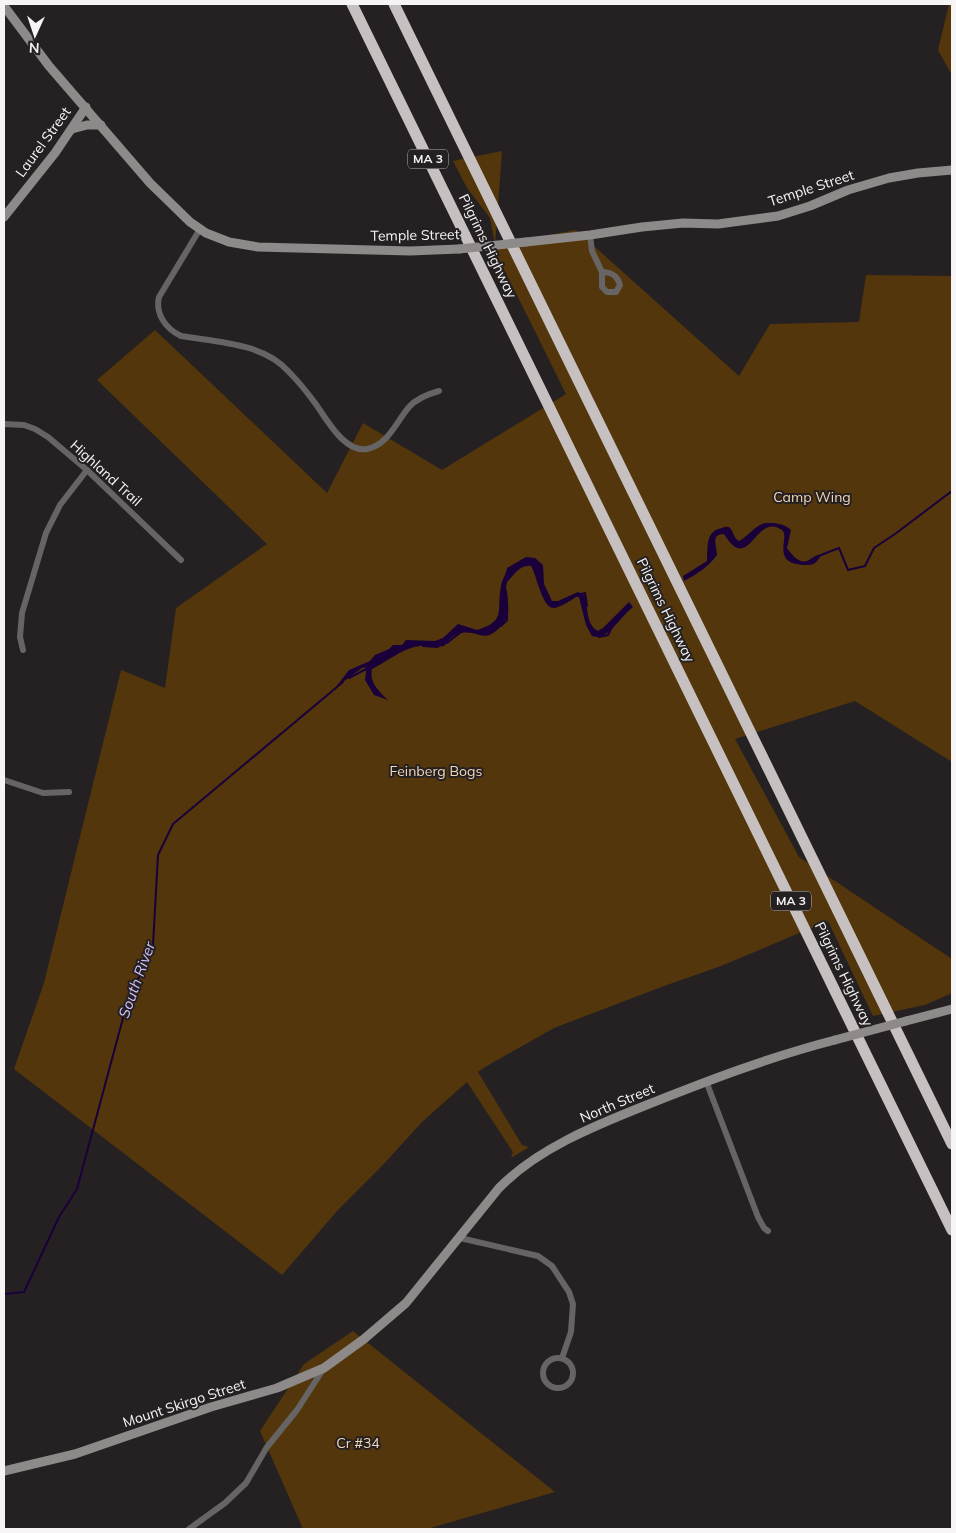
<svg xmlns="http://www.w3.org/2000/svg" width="956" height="1533" font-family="Mulish,sans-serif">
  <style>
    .green { fill: #53360b }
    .water { fill: #1a003a }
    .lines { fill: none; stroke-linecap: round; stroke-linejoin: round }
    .stream { stroke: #1a003a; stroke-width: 2 }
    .street { stroke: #666464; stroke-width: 6 }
    .secondary { stroke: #8d8a89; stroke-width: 9 }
    .highway { stroke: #c6c1c0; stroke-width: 11 }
    .secondary-bridge { stroke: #8d8a89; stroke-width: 9 }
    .labels { text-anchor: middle; stroke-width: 4; stroke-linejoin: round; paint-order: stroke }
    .shield { fill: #252122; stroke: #b7b5b5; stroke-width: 1 }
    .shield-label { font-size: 12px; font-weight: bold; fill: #f6f4f4 }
    .street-label { font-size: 14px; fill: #f6f4f4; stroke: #252122 }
    .park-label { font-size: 14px; fill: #f4d7b5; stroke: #252122 }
    .water-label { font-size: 15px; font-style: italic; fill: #d2c2fd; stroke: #252122 }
  </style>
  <rect width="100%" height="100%" fill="#252122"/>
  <!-- green -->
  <g class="green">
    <polygon points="949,4 952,4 952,75 938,50"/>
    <polygon points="502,151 495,245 576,230 739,376 770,324 859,322 866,275 952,276 952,762 855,701 735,739 799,857 952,959 952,993 925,1005 873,1016 828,921 721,966 664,986 554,1028 485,1067 478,1072 522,1145 529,1147 511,1158 513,1152 467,1082 422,1122 381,1167 337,1211 282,1275 14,1069 44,983 121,670 165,688 176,608 267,544 97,380 155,330 327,493 363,423 442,470 566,394 497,255 490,218 467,188 453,161"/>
    <polygon points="353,1331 555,1492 427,1529 303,1529 260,1431 304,1364"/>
  </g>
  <!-- water -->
  <g class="water">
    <path d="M765,523C774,523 784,523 791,530L787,548C791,554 799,564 807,561C813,558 815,555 822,554C818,560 816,565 808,565C768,565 791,537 782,530C755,511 750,576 724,534C710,534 717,546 717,555C708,567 697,574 684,581L683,576L707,561C708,547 705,531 722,528C725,527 727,526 730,528C734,532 733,538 739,541C749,536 754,526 765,523Z"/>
    <path d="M526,557L535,558L543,565L544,584L552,601H558L578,592L584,595C589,607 585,624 598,631L603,628L629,602L633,607C624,614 612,631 604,635C599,638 596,637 592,636L586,625L579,597H576C570,601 562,606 555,608C542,610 537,575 531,566C520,564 514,575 507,582C504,593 510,603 508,613C507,617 504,623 501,626C484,645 479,630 462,633C453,634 449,640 444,646C435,648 427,645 419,646C401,649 388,661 372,669C369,683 379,691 388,700L374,695L365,680L366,672L365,667L362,668L336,687L349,670L370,661L375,655L389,649L393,645H402L406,640L435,641L443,638L458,624L477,630C507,621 496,611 501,586C502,579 506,575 507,568Z"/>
  </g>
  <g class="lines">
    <!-- stream -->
    <g class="stream">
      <polyline points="821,555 839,548 848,570 865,566 874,548 895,534 952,491"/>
      <polyline points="506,591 507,601"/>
      <polyline points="581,594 585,593 587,606"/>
      <polyline points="501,626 507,620 507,614"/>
      <polyline points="598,635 599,637 608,635 613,625"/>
      <polyline points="447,643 461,632"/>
      <polyline points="423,646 438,647"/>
      <polyline points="349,678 368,668"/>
      <polyline points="4,1294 24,1292 59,1217 77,1189 126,1007 153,945 158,855 173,824 343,682"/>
    </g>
    <!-- street -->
    <g class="street">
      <path d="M200,229L159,297C155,314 166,329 181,336C216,342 263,343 288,371C298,381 307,392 315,403C326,418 344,453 367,449C389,444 396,422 409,407C417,398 428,394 439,391"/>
      <path d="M590,235L592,251L602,272V287L607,292H616L620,285C617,275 611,272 602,272"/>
      <polyline points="4,424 24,425 35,429 48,437 87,470 181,560"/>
      <polyline points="23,650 20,637 22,613 46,533 60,505 87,470"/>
      <polyline points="4,780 43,793 69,792"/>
      <polyline points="706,1081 758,1217 764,1228 768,1231"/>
      <polyline points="460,1238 538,1256 552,1266 569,1292 573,1304 571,1332 562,1358"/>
      <circle cx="558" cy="1373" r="15"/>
      <polyline points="189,1529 225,1503 246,1483 267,1447 297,1410 324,1368"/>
    </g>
    <!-- secondary -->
    <g class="secondary">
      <polyline points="4,6 49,66 150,183 190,222 206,233 229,242 258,247 410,251 459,249"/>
      <polyline points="72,129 87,125 101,125"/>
      <polyline points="4,217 55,153 86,107"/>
      <polyline points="526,242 590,235 642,227 683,223 718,224 778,216 810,206 848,190 889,178 918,173 952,170"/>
      <polyline points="906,1021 952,1009"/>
      <path d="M4,1471L75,1454L211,1407L277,1388L324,1368L364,1339L406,1303L499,1188C537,1149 594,1126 644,1106C707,1081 769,1057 835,1040"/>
    </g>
    <!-- highway -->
    <g class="highway">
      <polyline points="352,4 952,1230"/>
      <polyline points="394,4 952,1144"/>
    </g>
    <!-- secondary-bridge -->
    <g class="secondary-bridge">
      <polyline points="459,249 526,242"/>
      <polyline points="835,1040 906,1021"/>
    </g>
  </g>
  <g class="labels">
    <!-- shield labels -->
    <g class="shield">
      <rect x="408" y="149.5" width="40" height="19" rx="4"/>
      <rect x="771" y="891.5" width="40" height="19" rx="4"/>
    </g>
    <g class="shield-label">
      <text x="428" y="163">MA 3</text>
      <text x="791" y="905">MA 3</text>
    </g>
    <!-- street labels -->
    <g class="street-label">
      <text transform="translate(43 142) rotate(-54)" y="5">Laurel Street</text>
      <text transform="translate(811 188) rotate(-18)" y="5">Temple Street</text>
      <text transform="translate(415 235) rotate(-1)" y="5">Temple Street</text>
      <text transform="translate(488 246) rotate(64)" y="5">Pilgrims Highway</text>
      <text transform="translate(106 473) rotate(42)" y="5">Highland Trail</text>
      <text transform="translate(666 610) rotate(64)" y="5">Pilgrims Highway</text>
      <text transform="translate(844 974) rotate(64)" y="5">Pilgrims Highway</text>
      <text transform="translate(617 1103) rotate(-23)" y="5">North Street</text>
      <text transform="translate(184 1403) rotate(-18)" y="5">Mount Skirgo Street</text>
    </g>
    <!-- park labels -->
    <g class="park-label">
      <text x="812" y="502">Camp Wing</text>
      <text x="436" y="776">Feinberg Bogs</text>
      <text x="358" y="1448">Cr #34</text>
    </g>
    <!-- water labels -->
    <g class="water-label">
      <text transform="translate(137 980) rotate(-70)" y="5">South River</text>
    </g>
  </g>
  <!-- border -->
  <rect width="956" height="1533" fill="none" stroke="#f6f4f4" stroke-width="10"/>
  <!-- north arrow -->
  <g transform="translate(35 35) rotate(183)" stroke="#252122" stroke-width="4" paint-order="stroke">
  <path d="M0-4L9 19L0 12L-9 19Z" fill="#f6f4f4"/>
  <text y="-8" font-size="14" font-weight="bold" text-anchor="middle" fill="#f6f4f4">N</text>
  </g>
</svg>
